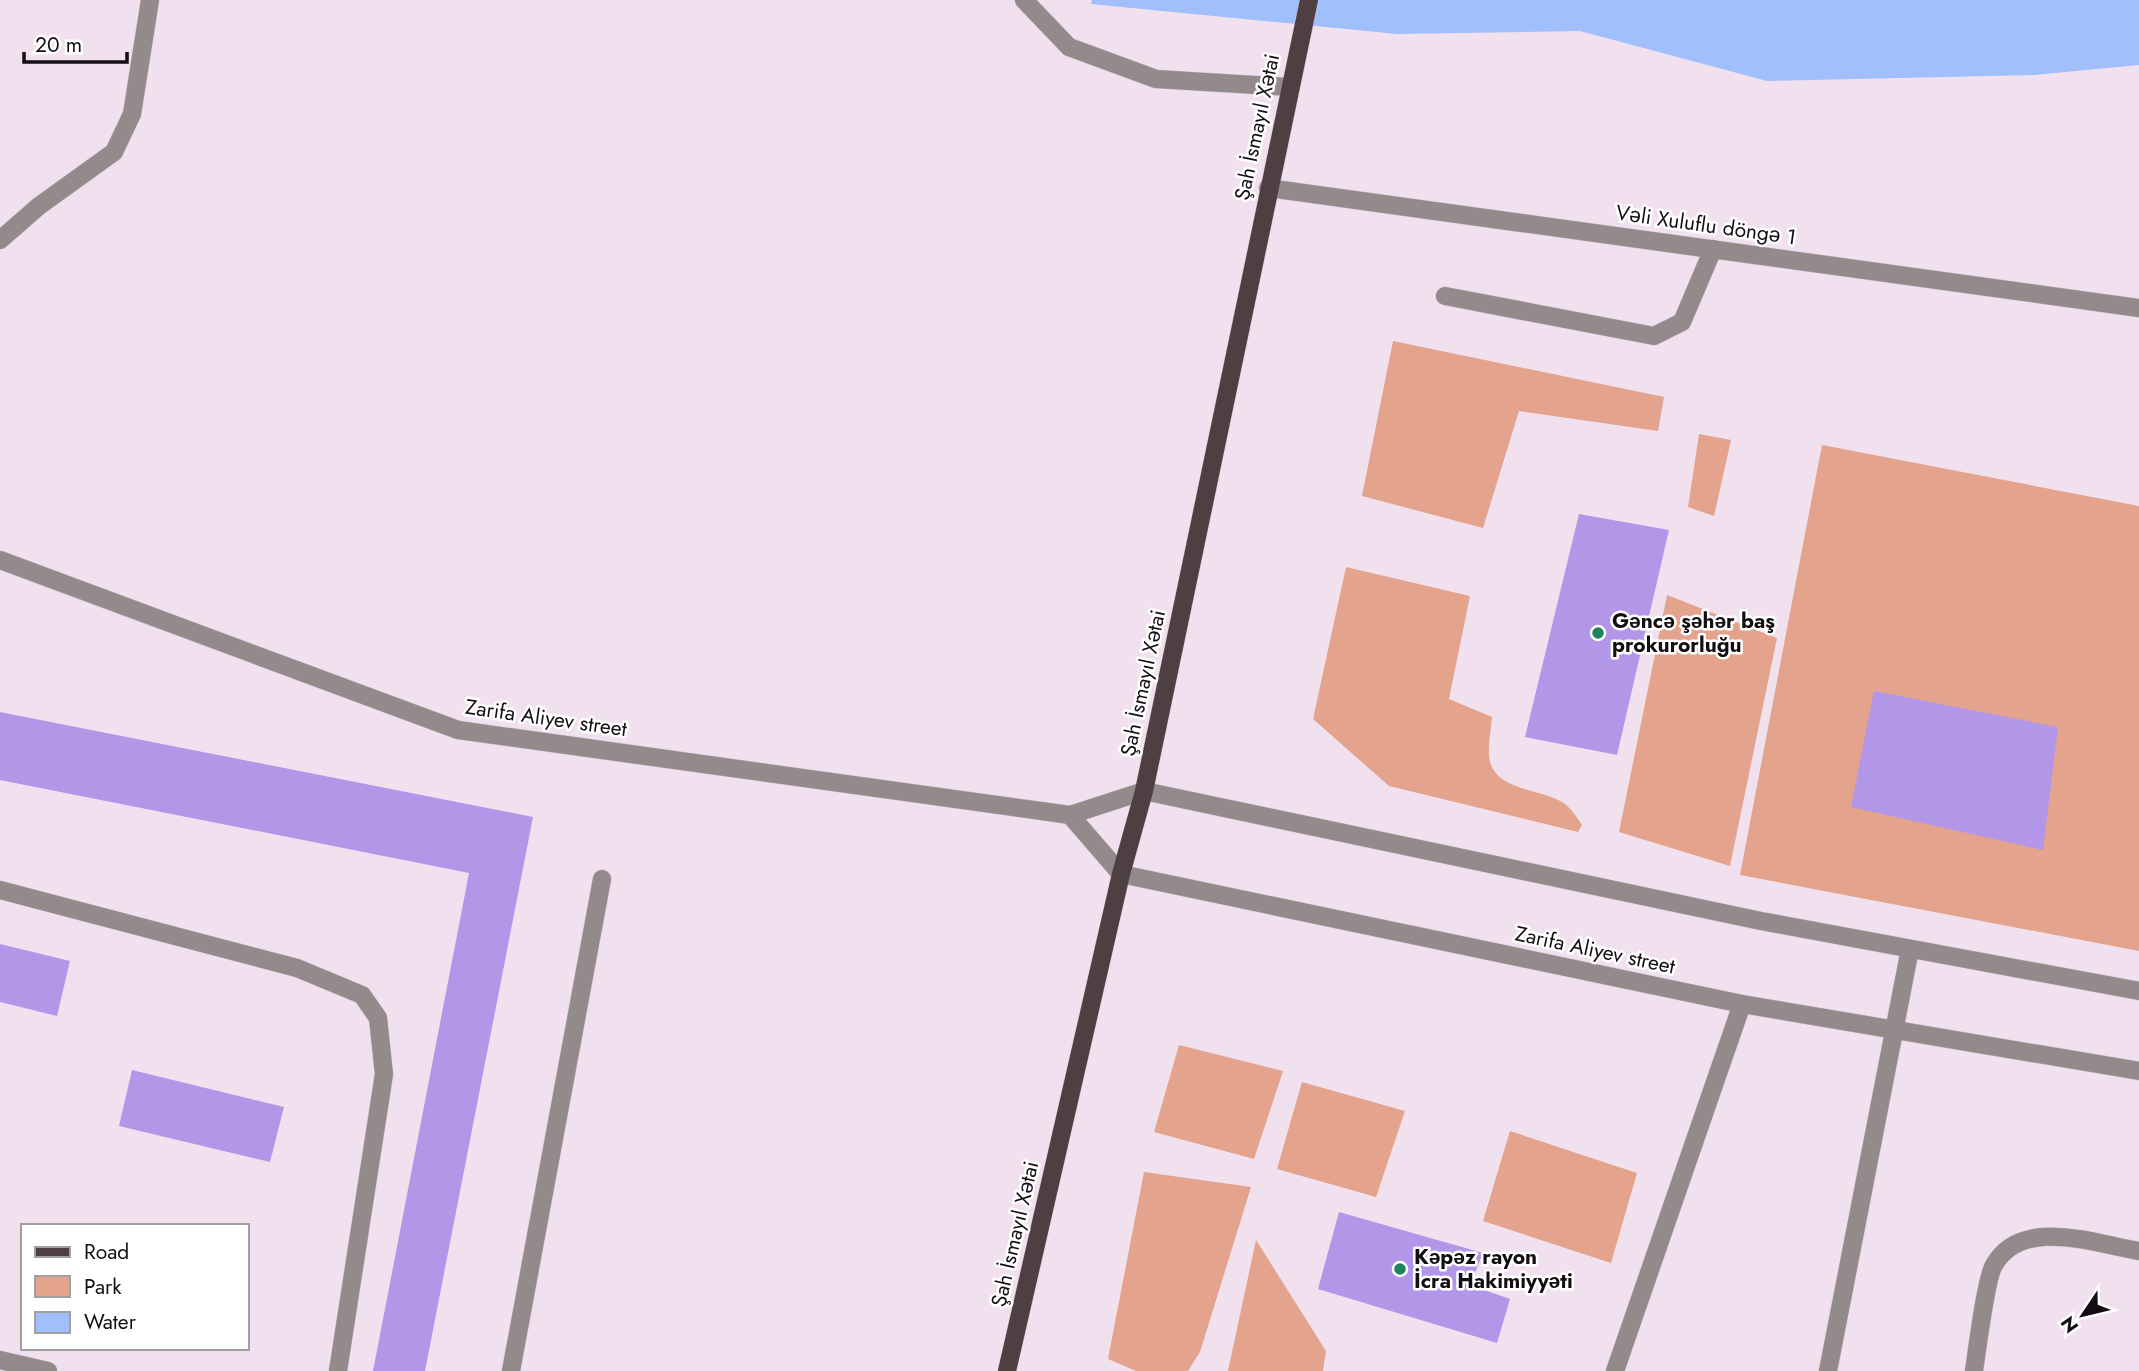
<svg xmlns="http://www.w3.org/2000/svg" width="2139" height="1371" font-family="Jost,sans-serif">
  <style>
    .green { fill: #e3a38d }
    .water { fill: #a1bffd }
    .building { fill: #b297e9 }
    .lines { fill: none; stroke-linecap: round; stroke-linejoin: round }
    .minor-casing { stroke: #cdbfcb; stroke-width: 19 }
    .major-casing { stroke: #cdbfcb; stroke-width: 19 }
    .minor { stroke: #938a8b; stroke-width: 18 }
    .major { stroke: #4e3f42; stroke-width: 18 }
    .poi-dot { fill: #1d8460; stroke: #fff; stroke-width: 2.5 }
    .labels { text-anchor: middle; stroke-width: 5; stroke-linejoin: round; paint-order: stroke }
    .street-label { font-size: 21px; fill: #130e12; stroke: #fff }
    .poi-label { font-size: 21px; font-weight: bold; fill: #130e12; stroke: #fff; text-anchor: start }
  </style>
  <rect width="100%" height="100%" fill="#f1e1ee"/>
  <!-- green -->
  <g class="green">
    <polygon points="1393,341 1664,397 1658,431 1519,411 1483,528 1362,496"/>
    <polygon points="1699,434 1731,440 1714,516 1688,507"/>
    <polygon points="1822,445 2139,506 2139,951 1740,875"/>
    <path d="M1346,567L1470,596L1449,699L1492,717C1491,730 1488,744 1489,756C1492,790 1537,788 1560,801C1570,806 1576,816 1582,825L1578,832L1389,786L1313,719Z"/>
    <polygon points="1667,595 1777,638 1730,866 1619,832"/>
    <polygon points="1179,1045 1283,1071 1254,1159 1154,1132"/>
    <polygon points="1302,1082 1405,1111 1376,1197 1277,1169"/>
    <polygon points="1510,1131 1637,1173 1611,1263 1483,1221"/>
    <polygon points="1144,1172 1251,1187 1200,1352 1188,1371 1136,1371 1108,1359"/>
    <polygon points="1256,1240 1326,1351 1323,1371 1228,1371"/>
  </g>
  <!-- water -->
  <polygon class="water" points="1092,0 2139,0 2139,65 2034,75 1767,81 1580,31 1397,34 1091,4"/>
  <!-- building -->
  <g class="building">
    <polygon points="1579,514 1669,530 1617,755 1525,737"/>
    <polygon points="1874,691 2058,727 2043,850 1851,807"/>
    <polygon points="0,712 533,817 425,1371 373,1371 469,873 0,780"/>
    <polygon points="0,944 70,961 57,1016 0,1002"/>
    <polygon points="132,1070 284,1107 270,1162 119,1126"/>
    <polygon points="1339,1212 1483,1253 1470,1285 1510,1299 1497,1343 1318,1289"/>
  </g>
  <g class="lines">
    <defs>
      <g id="minor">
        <polyline points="1024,0 1069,47 1156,79 1289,87"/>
        <polyline points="1268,188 2139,308"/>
        <polyline points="0,240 39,206 114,152 132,114 150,0"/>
        <polyline points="1445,296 1654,336 1682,322 1713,249"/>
        <polyline points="0,560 458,730 1070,815 1144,791 1761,921 2139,991"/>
        <polyline points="1070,815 1121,874 1742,1004 2139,1071"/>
        <polyline points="0,890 297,968 362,995 378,1018 384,1074 338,1371"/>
        <polyline points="0,1360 48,1371"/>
        <polyline points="511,1371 602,879"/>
        <polyline points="1615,1371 1742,1004"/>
        <polyline points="1828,1371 1910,949"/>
        <path d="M1974,1371C1977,1351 1986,1278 1994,1265C2022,1216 2095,1244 2139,1251"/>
      </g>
      <polyline id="major" points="1007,1371 1121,874 1144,791 1309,0"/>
    </defs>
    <!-- minor casing -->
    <use href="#minor" class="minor-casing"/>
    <!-- major casing -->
    <use href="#major" class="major-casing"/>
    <!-- minor -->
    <use href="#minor" class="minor"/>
    <!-- major -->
    <use href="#major" class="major"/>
  </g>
  <!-- markers -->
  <g class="poi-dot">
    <circle cx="1598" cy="633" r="7"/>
    <circle cx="1400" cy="1269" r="7"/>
  </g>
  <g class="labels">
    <!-- street labels -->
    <g class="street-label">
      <text transform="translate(1257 127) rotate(-78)" y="7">Şah İsmayıl Xətai</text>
      <text transform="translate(1706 225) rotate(8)" y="7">Vəli Xuluflu döngə 1</text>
      <text transform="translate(1143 683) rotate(-78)" y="7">Şah İsmayıl Xətai</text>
      <text transform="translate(546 718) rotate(8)" y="7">Zarifa Aliyev street</text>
      <text transform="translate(1595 950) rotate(12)" y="7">Zarifa Aliyev street</text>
      <text transform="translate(1015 1234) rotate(-77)" y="7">Şah İsmayıl Xətai</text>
    </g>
    <!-- poi labels -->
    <g class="poi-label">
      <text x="1612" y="628">Gəncə şəhər baş<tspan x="1612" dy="24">prokurorluğu</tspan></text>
      <text x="1414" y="1264">Kəpəz rayon<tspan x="1414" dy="24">İcra Hakimiyyəti</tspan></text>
    </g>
  </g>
  <!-- legend -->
  <rect x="21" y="1224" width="228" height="126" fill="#ffffff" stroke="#a19fa0" stroke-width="2"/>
  <rect x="35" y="1247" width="35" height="10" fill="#4e3f42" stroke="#a19fa0" stroke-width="2"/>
  <text x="84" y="1259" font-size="21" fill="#130e12">Road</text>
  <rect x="35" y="1276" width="35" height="21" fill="#e3a38d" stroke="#a19fa0" stroke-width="2"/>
  <text x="84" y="1294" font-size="21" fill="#130e12">Park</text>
  <rect x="35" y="1312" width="35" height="21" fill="#a1bffd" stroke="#a19fa0" stroke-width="2"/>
  <text x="84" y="1329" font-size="21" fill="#130e12">Water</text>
  <!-- north arrow -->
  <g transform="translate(2083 1315) rotate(235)" stroke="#ffffff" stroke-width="5" paint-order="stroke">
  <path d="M0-5L12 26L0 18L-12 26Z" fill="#130e12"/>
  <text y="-10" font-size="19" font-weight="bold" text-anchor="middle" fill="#130e12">N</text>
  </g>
  <!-- scale -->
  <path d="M24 52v10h103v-10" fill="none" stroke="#130e12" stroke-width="3.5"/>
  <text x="35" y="52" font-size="21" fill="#130e12" stroke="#ffffff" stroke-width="5" paint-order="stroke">20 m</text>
</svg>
